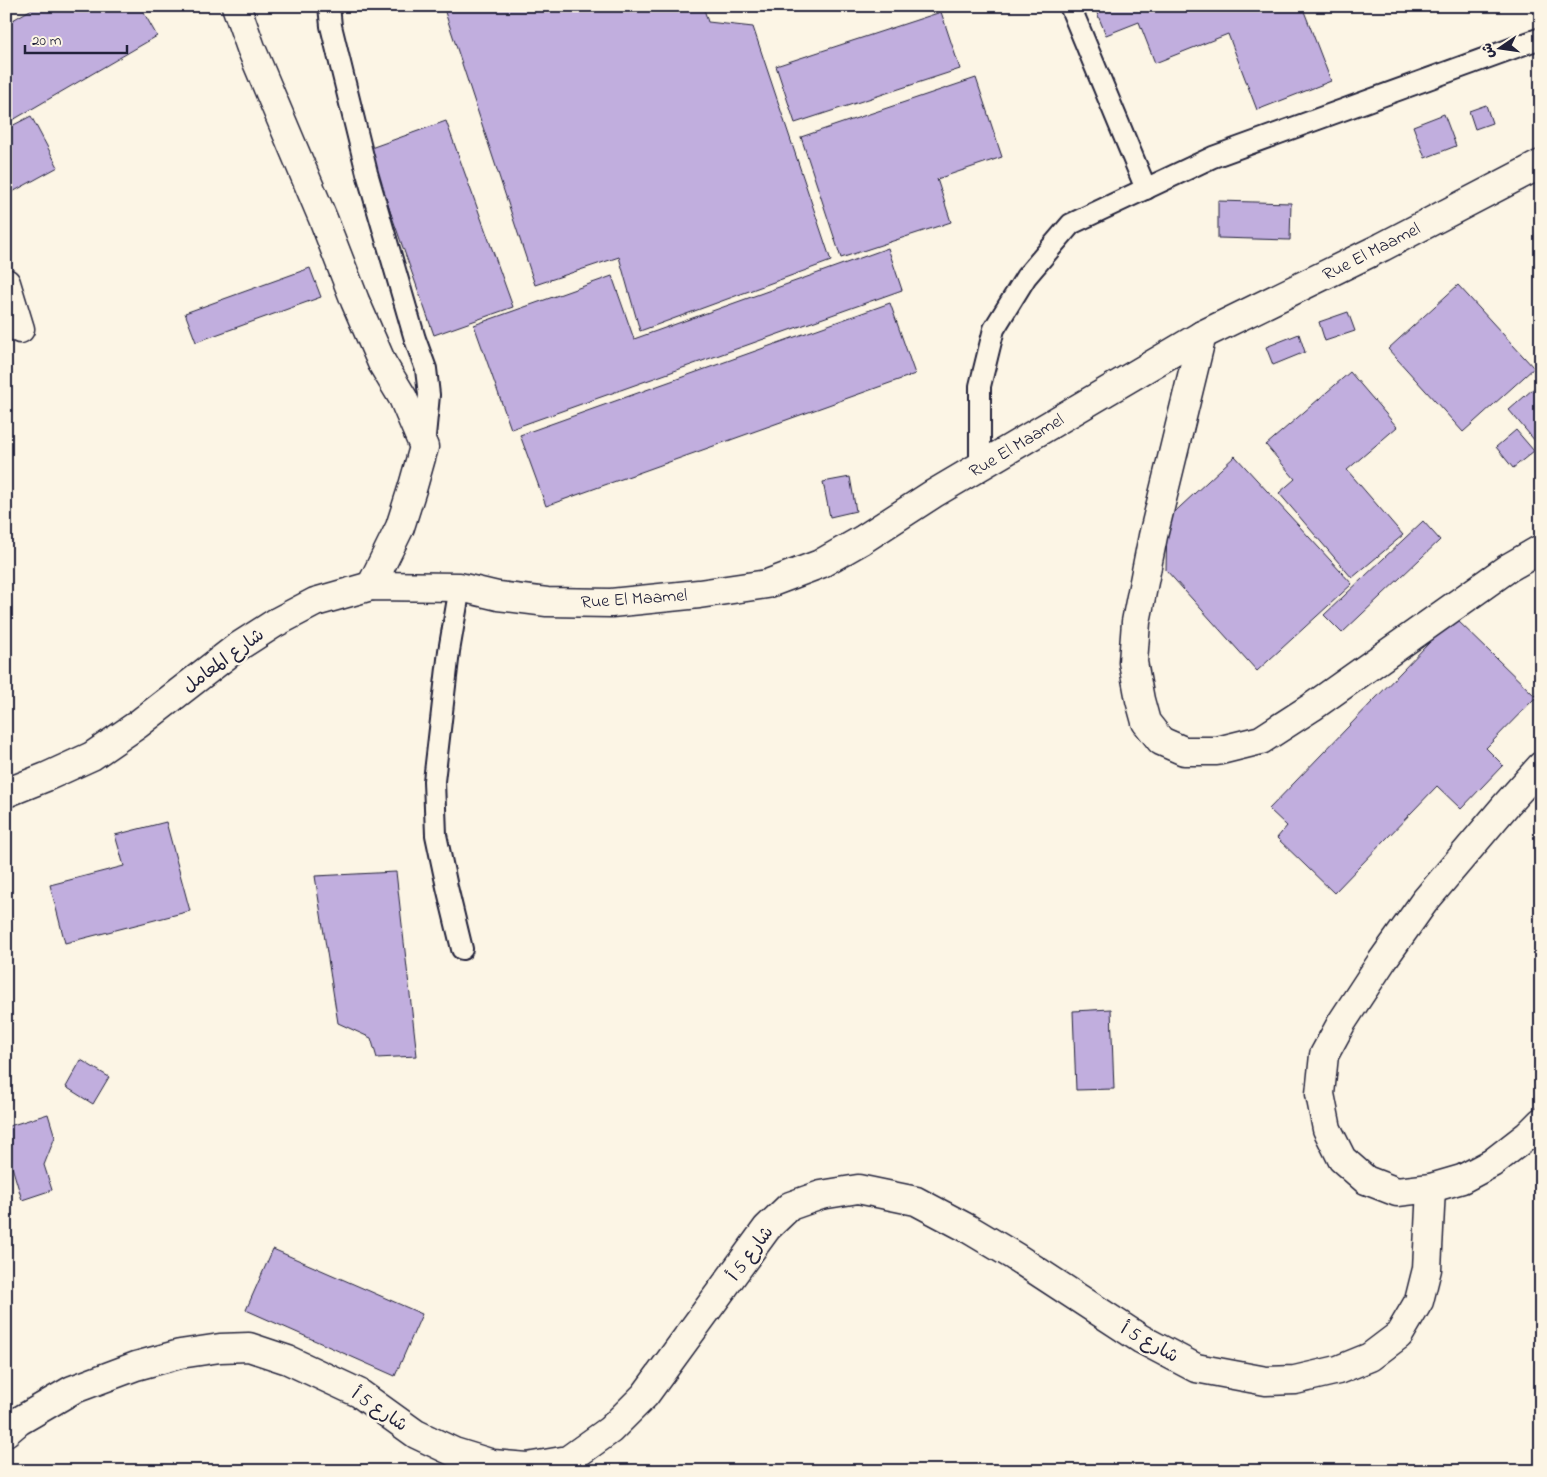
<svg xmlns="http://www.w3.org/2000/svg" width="1547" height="1477" font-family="'Indie Flower','Playpen Sans Arabic',sans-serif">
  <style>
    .building { fill: #c1aede; stroke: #22223b }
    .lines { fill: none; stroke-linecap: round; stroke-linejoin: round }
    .service-casing { stroke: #22223b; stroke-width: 24 }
    .minor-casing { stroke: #22223b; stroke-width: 31 }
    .tertiary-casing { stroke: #22223b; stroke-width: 31 }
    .service { stroke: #fcf5e5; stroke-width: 20 }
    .minor { stroke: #fcf5e5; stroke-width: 28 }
    .tertiary { stroke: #fcf5e5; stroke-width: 28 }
    .labels { text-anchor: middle; stroke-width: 5; stroke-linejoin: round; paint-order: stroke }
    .street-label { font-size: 18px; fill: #22223b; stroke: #fcf5e5 }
  </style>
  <rect width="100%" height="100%" fill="#fcf5e5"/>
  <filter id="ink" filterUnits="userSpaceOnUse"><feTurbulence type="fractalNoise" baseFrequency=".02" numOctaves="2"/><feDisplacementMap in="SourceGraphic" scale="10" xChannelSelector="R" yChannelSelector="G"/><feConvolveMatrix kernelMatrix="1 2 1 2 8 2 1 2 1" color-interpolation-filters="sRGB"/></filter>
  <g filter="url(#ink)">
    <!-- building -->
    <g class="building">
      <polygon points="37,6 140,6 157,36 6,124 6,24"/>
      <polygon points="443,6 703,6 708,22 753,27 831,261 640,331 619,257 535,285"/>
      <polygon points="1094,6 1302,6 1331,81 1257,110 1228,34 1155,63 1139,22 1106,35"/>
      <polygon points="941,12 960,69 795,123 776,66"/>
      <polygon points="976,78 1002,157 937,179 951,222 841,258 801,137"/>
      <polygon points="1486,105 1492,123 1475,129 1469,111"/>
      <polygon points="1444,114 1456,146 1425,158 1413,126"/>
      <polygon points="31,116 58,167 7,195 6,129"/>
      <polygon points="446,121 513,307 434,335 368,149"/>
      <polygon points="1218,201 1291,203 1290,240 1218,238"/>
      <polygon points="888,248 902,290 511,429 474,325 612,276 634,339"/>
      <polygon points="310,268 321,297 196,342 185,313"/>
      <polygon points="1458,285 1534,368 1463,432 1388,349"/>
      <polygon points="890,303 915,374 546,506 520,435"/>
      <polygon points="1348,312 1355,331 1325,341 1319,322"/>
      <polygon points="1299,334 1305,352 1273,365 1266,347"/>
      <polygon points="1350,372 1397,427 1347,470 1403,535 1352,578 1279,493 1295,479 1266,445"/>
      <polygon points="1541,382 1541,448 1509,410"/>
      <polygon points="1516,430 1534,451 1513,468 1496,447"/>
      <polygon points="1235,456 1352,584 1257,671 1166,570 1167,519"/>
      <polygon points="850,477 856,511 830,517 823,482"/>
      <polygon points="1423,521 1440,540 1342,633 1324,615"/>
      <polygon points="1454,617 1536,697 1486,748 1503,765 1461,809 1437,786 1334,893 1277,838 1287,826 1269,809"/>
      <polygon points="166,822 190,911 65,943 50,885 124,866 115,835"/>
      <polygon points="396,872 417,1056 377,1058 371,1038 338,1023 315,876"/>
      <polygon points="1111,1009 1114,1089 1076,1090 1073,1011"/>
      <polygon points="81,1060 109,1077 93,1104 66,1087"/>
      <polygon points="48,1114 55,1137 44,1165 52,1190 22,1200 6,1147 6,1127"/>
      <polygon points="273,1249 422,1314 395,1376 246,1310"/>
    </g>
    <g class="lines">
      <defs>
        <g id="service">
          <polyline points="329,6 331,26 367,173 415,339 426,369 429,395 424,446"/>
          <polyline points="1070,6 1146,189"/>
          <polyline points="980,466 980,386 994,329 1026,277 1071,224 1213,157 1541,38"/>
          <polyline points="460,587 449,651 434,781 436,835 447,887 462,949"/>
        </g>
        <g id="minor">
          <polyline points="236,6 251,48 324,221 355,301 382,363 403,398 424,447 413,486 400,527 371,586"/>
          <polyline points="6,283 20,329"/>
          <polyline points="1202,335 1153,536 1136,622 1133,662 1140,700 1146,722 1161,741 1184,751 1217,751 1261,740 1312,707 1508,568 1541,549"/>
          <polyline points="1541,766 1506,805 1424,902 1382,961 1342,1022 1324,1055 1320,1094 1327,1129 1342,1159 1366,1180 1397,1192 1431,1188 1462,1179 1492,1163 1528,1135 1541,1122"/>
          <polyline points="6,1432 19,1421 72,1390 136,1366 180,1354 220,1348 249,1347 288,1360 359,1393 416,1434 454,1452 493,1464 527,1467 568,1460 610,1430 645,1395 767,1228 790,1206 821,1195 858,1189 916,1201 967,1228 1014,1256 1141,1339 1196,1368 1266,1381 1295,1380 1338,1370 1370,1357 1399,1335 1419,1301 1427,1269 1431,1188"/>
        </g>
        <polyline id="tertiary" points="6,793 46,777 92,756 137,725 236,648 275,623 315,602 371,586 460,587 498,596 547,602 611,603 699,594 767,584 820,564 862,540 933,494 1202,335 1382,247 1541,164"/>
      </defs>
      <!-- service casing -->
      <use href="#service" class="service-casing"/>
      <!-- minor casing -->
      <use href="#minor" class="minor-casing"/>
      <!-- tertiary casing -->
      <use href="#tertiary" class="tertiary-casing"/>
      <!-- service -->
      <use href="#service" class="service"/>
      <!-- minor -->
      <use href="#minor" class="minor"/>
      <!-- tertiary -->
      <use href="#tertiary" class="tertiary"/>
    </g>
  </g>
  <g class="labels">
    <!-- street labels -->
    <g class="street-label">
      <text transform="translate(1371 251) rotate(-27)" y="6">Rue El Maamel</text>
      <text transform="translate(1016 445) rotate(-31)" y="6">Rue El Maamel</text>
      <text transform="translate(634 598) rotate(-4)" y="6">Rue El Maamel</text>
      <text transform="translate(223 660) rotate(-36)" y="6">شارع المعامل</text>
      <text transform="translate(750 1253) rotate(-53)" y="6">شارع 5 أ</text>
      <text transform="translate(1150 1342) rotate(29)" y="6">شارع 5 أ</text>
      <text transform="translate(380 1409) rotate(34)" y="6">شارع 5 أ</text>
    </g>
  </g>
  <!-- margin -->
  <rect width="1547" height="1477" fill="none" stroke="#fcf5e5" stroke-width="25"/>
  <rect x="12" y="12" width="1522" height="1452" fill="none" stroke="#22223b" stroke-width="2" filter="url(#ink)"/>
  <!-- north arrow -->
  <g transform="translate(1500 48) rotate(257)" stroke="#fcf5e5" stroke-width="4" paint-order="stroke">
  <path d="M0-4L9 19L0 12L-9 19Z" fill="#22223b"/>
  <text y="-8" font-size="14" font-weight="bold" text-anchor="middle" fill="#22223b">ش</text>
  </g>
  <!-- scale -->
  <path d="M25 45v8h102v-8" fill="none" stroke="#22223b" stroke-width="2.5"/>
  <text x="32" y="45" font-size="15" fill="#22223b" stroke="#fcf5e5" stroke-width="4" paint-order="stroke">20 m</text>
</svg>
